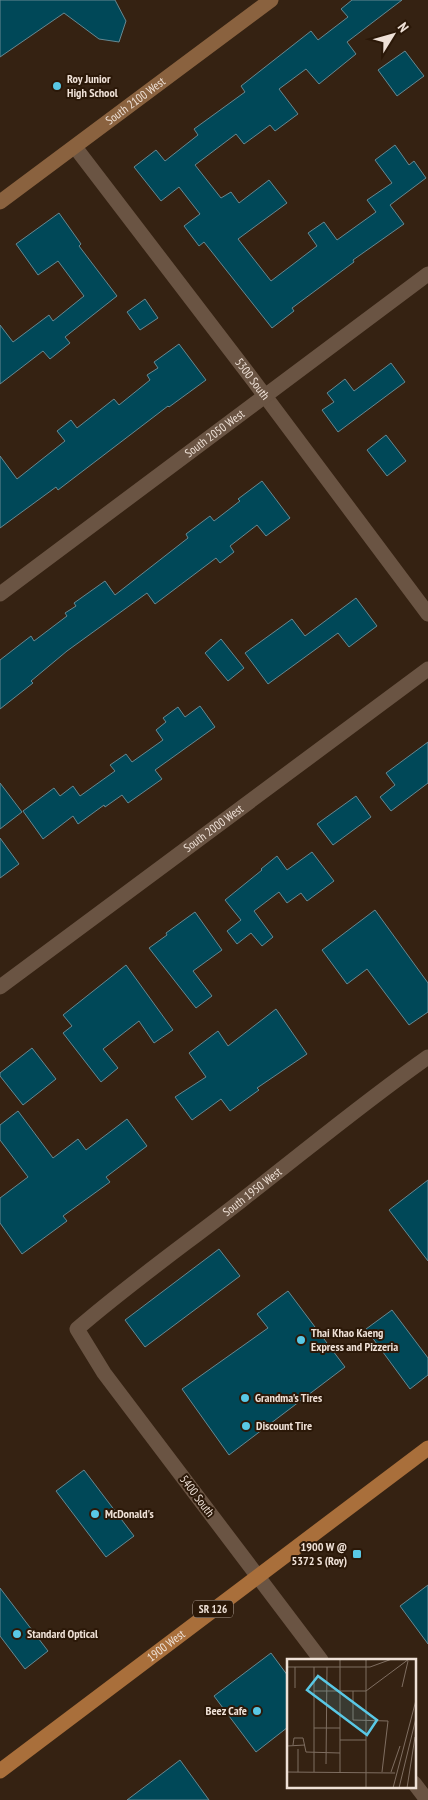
<svg xmlns="http://www.w3.org/2000/svg" width="428" height="1800" font-family="'PT Sans Narrow',sans-serif">
  <style>
    .building { fill: #004858; stroke: #678891 }
    .lines { fill: none; stroke-linecap: round; stroke-linejoin: round }
    .street { stroke: #6a5443; stroke-width: 15 }
    .secondary { stroke: #8a623f; stroke-width: 15 }
    .primary { stroke: #a96f3b; stroke-width: 15 }
    .poi-dot { fill: #59c8e5; stroke: #2b1808; stroke-width: 2 }
    .labels { text-anchor: middle; stroke-width: 4; stroke-linejoin: round; paint-order: stroke }
    .shield { fill: #2b1808; stroke: #b4a599; stroke-width: 1 }
    .shield-label { font-size: 11px; font-weight: bold; fill: #efe1d7 }
    .poi-label { font-size: 12px; font-weight: bold; fill: #efe1d7; stroke: #2b1808; text-anchor: start }
    .street-label { font-size: 12px; fill: #efe1d7; stroke: #2b1808 }
    .inset-road { fill: none; stroke: #7f6e61; stroke-width: 1 }
    .view { fill: #59c8e5; fill-opacity: 0.15; stroke: #59c8e5; stroke-width: 2.5 }
    .inset-edge { fill: none; stroke: #efe1d7; stroke-width: 2.5 }
  </style>
  <rect width="100%" height="100%" fill="#352212"/>
  <!-- building -->
  <g class="building">
    <polygon points="0,0 115,0 126,21 119,42 99,39 64,13 0,57"/>
    <polygon points="352,0 402,0 347,42 356,54 319,84 306,69 279,89 298,114 275,131 270,125 244,144 236,134 195,165 221,198 231,192 239,203 269,180 287,203 238,239 271,281 317,246 308,233 324,222 337,240 376,212 367,200 392,183 375,160 395,145 409,165 414,161 426,178 390,205 404,224 353,260 354,262 292,308 294,311 272,328 204,242 199,246 184,226 200,214 179,187 161,201 134,167 156,150 165,161 198,135 194,129 245,92 241,86 311,31 318,40 348,17 341,9"/>
    <polygon points="405,51 424,76 397,96 378,70"/>
    <polygon points="59,213 81,244 79,246 117,296 65,337 70,343 50,359 43,351 0,384 0,325 13,342 49,315 53,321 84,296 58,261 38,275 16,244"/>
    <polygon points="145,299 158,318 140,330 127,312"/>
    <polygon points="179,344 206,380 169,407 168,406 58,490 56,487 0,528 0,456 17,479 65,441 57,431 71,420 77,428 114,399 119,405 150,380 147,375 158,368 154,362"/>
    <polygon points="391,363 405,382 338,432 322,410 334,402 327,393 345,379 354,391"/>
    <polygon points="386,435 406,461 387,476 367,450"/>
    <polygon points="262,481 290,518 266,536 257,525 230,546 234,552 220,563 216,558 155,604 147,593 67,651 31,681 33,683 0,709 0,660 31,636 34,641 67,616 65,613 76,606 74,603 105,581 115,595 188,538 186,534 210,516 214,521 240,501 238,499"/>
    <polygon points="356,598 377,626 349,647 338,633 268,684 245,653 292,619 305,636"/>
    <polygon points="221,639 244,668 228,681 205,653"/>
    <polygon points="200,706 215,727 155,770 162,779 128,803 122,795 105,807 104,805 78,824 73,816 43,839 23,811 54,788 60,796 73,786 80,796 115,771 110,765 126,754 132,762 163,740 156,730 166,722 163,718 178,707 185,717"/>
    <polygon points="428,742 428,783 391,811 380,797 395,785 386,773"/>
    <polygon points="0,783 22,812 0,829"/>
    <polygon points="356,796 371,817 333,845 317,824"/>
    <polygon points="0,838 19,864 0,878"/>
    <polygon points="312,852 334,881 307,901 301,893 287,903 279,892 254,911 273,937 262,946 251,933 237,944 227,931 241,920 225,900 262,870 261,869 277,856 287,870"/>
    <polygon points="375,910 428,983 428,1012 409,1025 367,969 347,984 322,950"/>
    <polygon points="195,912 222,950 193,971 212,996 196,1008 149,948 167,935 166,933"/>
    <polygon points="126,965 173,1030 154,1043 139,1021 103,1049 118,1068 101,1082 63,1033 72,1026 63,1015"/>
    <polygon points="276,1009 307,1054 257,1088 259,1090 230,1111 221,1099 192,1120 175,1097 206,1077 189,1053 218,1031 228,1046"/>
    <polygon points="32,1048 56,1079 23,1105 0,1076 0,1073"/>
    <polygon points="18,1111 53,1158 78,1139 86,1150 127,1119 147,1146 106,1177 110,1182 63,1216 67,1221 22,1254 0,1223 0,1198 28,1177 0,1140 0,1125"/>
    <polygon points="428,1180 428,1261 389,1210"/>
    <polygon points="219,1249 240,1276 145,1347 125,1320"/>
    <polygon points="288,1291 345,1367 229,1455 182,1389 268,1328 257,1314"/>
    <polygon points="392,1310 428,1358 428,1375 410,1389 366,1329"/>
    <polygon points="84,1470 134,1536 106,1557 56,1491"/>
    <polygon points="428,1585 428,1644 400,1606"/>
    <polygon points="0,1588 48,1651 25,1669 0,1636"/>
    <polygon points="271,1653 288,1676 288,1727 256,1752 214,1696"/>
    <polygon points="180,1760 209,1800 127,1800"/>
  </g>
  <g class="lines">
    <!-- street -->
    <g class="street">
      <path id="s1" d="M75,147L253,380L428,614"/>
      <path id="s2" d="M0,594L428,274"/>
      <path id="s3" d="M0,987L428,669"/>
      <path id="s4" d="M321,1660L104,1373L77,1329C130,1283 187,1243 242,1200C304,1152 364,1102 428,1057"/>
      <polyline points="414,1783 427,1800"/>
    </g>
    <!-- secondary -->
    <path class="secondary" id="s5" d="M0,202L271,0"/>
    <!-- primary -->
    <path class="primary" id="s6" d="M0,1771L428,1448"/>
  </g>
  <!-- markers -->
  <g class="poi-dot">
    <circle cx="57" cy="86" r="5"/>
    <circle cx="301" cy="1340" r="5"/>
    <circle cx="245" cy="1398" r="5"/>
    <circle cx="246" cy="1426" r="5"/>
    <circle cx="95" cy="1514" r="5"/>
    <rect x="352" y="1549" width="10" height="10" rx="2.5"/>
    <circle cx="17" cy="1634" r="5"/>
    <circle cx="257" cy="1711" r="5"/>
  </g>
  <g class="labels">
    <!-- shield labels -->
    <rect class="shield" x="193" y="1600.5" width="40" height="17" rx="4"/>
    <g class="shield-label">
      <text x="213" y="1613">SR 126</text>
    </g>
    <!-- poi labels -->
    <g class="poi-label">
      <text x="67" y="83">Roy Junior<tspan x="67" dy="14">High School</tspan></text>
      <text x="311" y="1337">Thai Khao Kaeng<tspan x="311" dy="14">Express and Pizzeria</tspan></text>
      <text x="255" y="1402">Grandma's Tires</text>
      <text x="256" y="1430">Discount Tire</text>
      <text x="105" y="1518">McDonald's</text>
      <text x="347" y="1551" text-anchor="end">1900 W @<tspan x="347" dy="14">5372 S (Roy)</tspan></text>
      <text x="27" y="1638">Standard Optical</text>
      <text x="247" y="1715" text-anchor="end">Beez Cafe</text>
    </g>
    <!-- street labels -->
    <g class="street-label">
      <text dy="4" stroke="none"><textPath href="#s5" startOffset="169">South 2100 West</textPath></text>
      <text dy="4" stroke="none"><textPath href="#s1" startOffset="292">5300 South</textPath></text>
      <text dy="4" stroke="none"><textPath href="#s2" startOffset="268">South 2050 West</textPath></text>
      <text dy="4" stroke="none"><textPath href="#s3" startOffset="266">South 2000 West</textPath></text>
      <text dy="4" stroke="none"><textPath href="#s4" startOffset="634">South 1950 West</textPath></text>
      <text transform="translate(197 1496) rotate(53)" y="4">5400 South</text>
      <text dy="4" stroke="none"><textPath href="#s6" startOffset="208">1900 West</textPath></text>
    </g>
  </g>
  <!-- overview -->
  <g transform="translate(287 1659)">
    <rect width="129" height="129" fill="#352212"/>
    <path class="inset-road" d="M53,0V113M0,8H83L105,0M115,28L121,2M8,29V8M27,32H79M66,32V61L101,62L95,113M79,32L122,0M27,69H53M53,81H79M6,86L7,79H16L19,93L53,94M0,87L18,86M11,90V113M39,105L40,8M0,113L108,114M27,113V8M104,113L113,87M79,129V0M106,129L129,41M112,129L129,59M120,129L128,78"/>
    <path class="view" d="M31,17L90,61L80,76L20,31Z"/>
    <rect width="129" height="129" class="inset-edge"/>
  </g>
  <!-- north arrow -->
  <g transform="translate(393 35) rotate(53)" stroke="#2b1808" stroke-width="4" paint-order="stroke">
  <path d="M0-4L9 19L0 12L-9 19Z" fill="#efe1d7"/>
  <text y="-8" font-size="14" font-weight="bold" text-anchor="middle" fill="#efe1d7">N</text>
  </g>
</svg>
